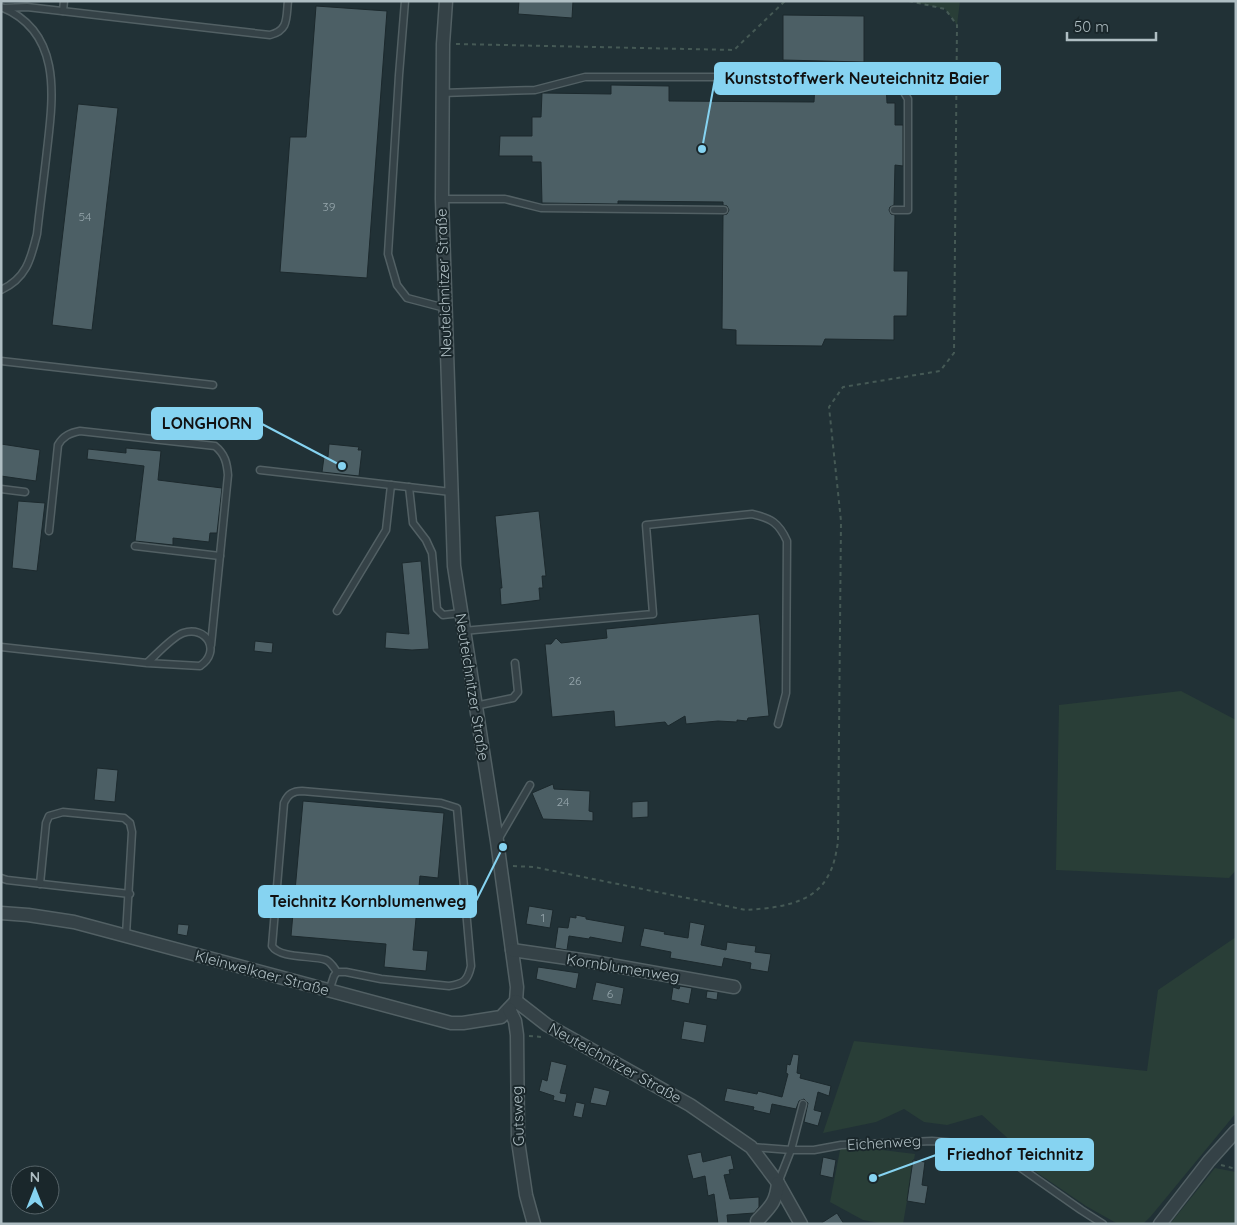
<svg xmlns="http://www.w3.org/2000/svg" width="1237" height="1225" font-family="Quicksand,sans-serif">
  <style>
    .green { fill: #293e37 }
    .building { fill: #4c5f65; stroke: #1c292d }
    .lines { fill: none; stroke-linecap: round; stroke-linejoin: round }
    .lane-casing { stroke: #526064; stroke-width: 9 }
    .street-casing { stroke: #526064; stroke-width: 15 }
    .path { stroke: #455955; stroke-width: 2; stroke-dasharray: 4 4; stroke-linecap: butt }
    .lane { stroke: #354247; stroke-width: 6 }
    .street { stroke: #354247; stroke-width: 12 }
    .labels { text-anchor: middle; stroke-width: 4; stroke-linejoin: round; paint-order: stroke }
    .number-label { font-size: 12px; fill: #96a6ac }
    .street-label { font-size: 15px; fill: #afbec3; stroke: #1a272b }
    .leader { fill: none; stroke: #86d3f1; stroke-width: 2 }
    .callout-dot { fill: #86d3f1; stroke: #1a272b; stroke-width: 2 }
    .callout { fill: #86d3f1; stroke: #86d3f1; stroke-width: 2 }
    .callout-label { font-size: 16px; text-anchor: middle; font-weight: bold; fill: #111 }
  </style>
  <rect width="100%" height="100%" fill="#213136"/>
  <!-- green -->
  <g class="green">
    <polygon points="909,1 960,1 957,25 945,9"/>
    <polygon points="1181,691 1236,720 1236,870 1229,878 1056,870 1059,705"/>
    <polygon points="1236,937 1236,1113 1151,1216 1143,1224 1118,1224 1086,1206 1017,1159 1022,1151 982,1115 947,1125 924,1122 904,1109 876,1122 823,1133 854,1041 1147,1071 1158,990"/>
    <polygon points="841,1145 915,1154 903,1224 885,1224 863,1220 830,1202"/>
    <polygon points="1215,1168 1236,1172 1236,1224 1170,1224"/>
  </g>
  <!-- building -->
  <g class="building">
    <polygon points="519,1 573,1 572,18 518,14"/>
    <polygon points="316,6 387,11 367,278 280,272 290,137 306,137"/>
    <polygon points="783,15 864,16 864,62 783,60"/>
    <polygon points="815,83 886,83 887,103 895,103 895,125 903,125 903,166 895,165 894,205 890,207 889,210 891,214 895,215 894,271 908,271 907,316 894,316 894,340 825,339 822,346 736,345 736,330 722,329 723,215 727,214 729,210 727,206 723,205 723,202 618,201 618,204 542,203 541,162 532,162 532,156 499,156 500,136 532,136 532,117 541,117 542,93 543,93 611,94 611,85 669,86 669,101 814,102"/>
    <polygon points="78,104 118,108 92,330 52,325"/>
    <polygon points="1,444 40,450 36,481 1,476"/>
    <polygon points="329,444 359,447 358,450 362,450 359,476 322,472 324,457 328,457"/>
    <polygon points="126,448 161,451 158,480 222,488 217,533 210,533 209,542 173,538 173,545 135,541 144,466 87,459 88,449 126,453"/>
    <polygon points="18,501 45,503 37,571 12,568"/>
    <polygon points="539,511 546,576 542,576 543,588 539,588 540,600 501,605 500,588 502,588 495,516"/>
    <polygon points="421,561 429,649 412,650 385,648 386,632 409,634 402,563"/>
    <polygon points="759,614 769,716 748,718 747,721 737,720 737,722 718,721 686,724 685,716 668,726 665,722 615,727 614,711 552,717 545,644 551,644 556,638 561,643 607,638 606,629"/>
    <polygon points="255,641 273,643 272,653 254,651"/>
    <polygon points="97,768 118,770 115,802 94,800"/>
    <polygon points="553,784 554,789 590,791 589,811 593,812 593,821 543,819 532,793"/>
    <polygon points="303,801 444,813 438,878 420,876 413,950 428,951 426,971 384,967 386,944 291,936"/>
    <polygon points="648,801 648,817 632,818 632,802"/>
    <polygon points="529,906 553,910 550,928 526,924"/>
    <polygon points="576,915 586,917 586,919 625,926 622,943 590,937 589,939 569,936 567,950 555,948 558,927 568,928 570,917 576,918"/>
    <polygon points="690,922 705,925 701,945 726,950 727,942 740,944 756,946 755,952 771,954 768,972 750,969 751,963 724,958 722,967 670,958 671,952 640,946 644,928 665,932 664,934 688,938"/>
    <polygon points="178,924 189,925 187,936 177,934"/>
    <polygon points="538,967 579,973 576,989 536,979"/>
    <polygon points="596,982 624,988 621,1005 592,1000"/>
    <polygon points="680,986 692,988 689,1004 671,1000 673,987 679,989"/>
    <polygon points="707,991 718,992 717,1000 706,998"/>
    <polygon points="684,1021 707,1025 704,1043 681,1039"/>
    <polygon points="793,1054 799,1055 797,1073 801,1074 800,1078 831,1086 829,1096 818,1092 814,1110 822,1112 818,1126 804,1122 808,1103 804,1099 799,1101 796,1109 772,1104 770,1114 753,1110 754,1107 724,1101 727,1088 757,1094 758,1091 782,1097 788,1074 786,1073 787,1064 790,1065"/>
    <polygon points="551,1061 567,1065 560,1093 567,1094 565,1103 553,1100 554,1096 539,1091 542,1079 547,1081"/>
    <polygon points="594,1087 610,1091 606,1106 590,1103"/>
    <polygon points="576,1102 585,1104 582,1118 573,1116"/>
    <polygon points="701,1152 703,1162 731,1155 734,1169 729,1170 730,1174 724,1175 730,1199 759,1197 759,1207 754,1213 727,1215 728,1224 718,1224 714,1194 708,1196 705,1176 693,1179 687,1155"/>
    <polygon points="823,1157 836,1160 833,1178 820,1175"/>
    <polygon points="913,1160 925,1162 922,1185 928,1186 925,1204 907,1201"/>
    <polygon points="837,1213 844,1224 820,1224"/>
  </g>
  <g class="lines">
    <defs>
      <g id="lane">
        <polyline points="405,1 399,75 388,254 397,285 407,298 445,308"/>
        <path d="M1,7C63,32 53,98 47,150C44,178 40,206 37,234C31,258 27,278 1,290"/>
        <path d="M4,8L27,7L270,35C289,30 286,18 288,1"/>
        <polyline points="63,11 64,1"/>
        <polyline points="442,93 535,90 585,77 895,77 908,99 908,210 894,210"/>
        <polyline points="442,199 505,199 541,208 724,210"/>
        <polyline points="1,361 213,385"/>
        <polyline points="260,470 391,485"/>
        <polyline points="409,487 413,523 426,540 432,553 437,609 443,615 461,613"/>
        <polyline points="1,489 25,492"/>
        <path d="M49,531L58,445C63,436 70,433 80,431L215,446C225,454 227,463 228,475L211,645"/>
        <polyline points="135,546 220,556"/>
        <polyline points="337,611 386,530 391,485 451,492"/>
        <path d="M463,631L653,614L646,525L752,514C771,518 779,523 787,541L786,693L778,724"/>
        <path d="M1,647L147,663L200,666C222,651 206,625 183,633C172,637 156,655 147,663"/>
        <polyline points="475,706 513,698 518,692 515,663"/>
        <polyline points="498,840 530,785"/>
        <polyline points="1,878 7,880 130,894"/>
        <polyline points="40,884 46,823 49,816 63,812 124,818 130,823 132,832 126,935"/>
        <path d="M329,991L334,976L337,972H346L381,979L449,986C464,984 468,980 471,966L457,808L441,803L302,791C293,791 288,794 284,803L272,946C280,959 313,955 326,960C331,962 334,968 337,972"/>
        <polyline points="752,1147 791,1150 814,1150 841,1145 932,1141 969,1144 993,1152 1011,1161 1081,1210 1103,1224"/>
        <polyline points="778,1183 791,1150 803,1104"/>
      </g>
      <g id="street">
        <polyline points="446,1 443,44 442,199 454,566 497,841 517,987 516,1001"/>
        <polyline points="1,913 28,915 74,922 451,1023 463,1023 501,1017 516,1001"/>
        <polyline points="512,950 588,961 734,987"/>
        <polyline points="516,1001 547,1025 690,1105 751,1147 778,1183 801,1224"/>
        <polyline points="509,1009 515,1021 517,1035 518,1141 526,1195 534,1224"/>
        <path d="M757,1221C770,1207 776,1203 778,1183"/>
        <polyline points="1160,1224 1209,1161 1236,1131"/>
      </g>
    </defs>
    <!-- lane casing -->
    <use href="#lane" class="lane-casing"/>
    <!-- street casing -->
    <use href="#street" class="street-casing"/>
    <!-- path -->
    <g class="path">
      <polyline points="456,44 734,50 785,1"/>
      <path d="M513,866L534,867L746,910C775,908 813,905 828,876C834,866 836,854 838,842L841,521L829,407L843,387L940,371L954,353L957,25L945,9L909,1"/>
      <polyline points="529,1036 542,1037"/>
      <polyline points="1221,1165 1236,1169"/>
    </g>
    <!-- lane -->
    <use href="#lane" class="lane"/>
    <!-- street -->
    <use href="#street" class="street"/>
  </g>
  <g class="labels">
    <!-- number labels -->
    <g class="number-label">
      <text x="329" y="211">39</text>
      <text x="85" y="221">54</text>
      <text x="575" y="685">26</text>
      <text x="563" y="806">24</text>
      <text x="543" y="922">1</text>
      <text x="610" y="998">6</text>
    </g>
    <!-- street labels -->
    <g class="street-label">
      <text transform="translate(444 283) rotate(-92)" y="5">Neuteichnitzer Straße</text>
      <text transform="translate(472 687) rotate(81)" y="5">Neuteichnitzer Straße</text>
      <text transform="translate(623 968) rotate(9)" y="5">Kornblumenweg</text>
      <text transform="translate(262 973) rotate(15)" y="5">Kleinwelkaer Straße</text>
      <text transform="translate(615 1063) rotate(29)" y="5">Neuteichnitzer Straße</text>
      <text transform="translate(518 1116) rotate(-92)" y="5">Gutsweg</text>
      <text transform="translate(884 1143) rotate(-3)" y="5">Eichenweg</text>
    </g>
  </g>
  <!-- callouts -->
  <path class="leader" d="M702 149L715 79M342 466L262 424M503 847L476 901M873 1178L936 1155"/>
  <g class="callout-dot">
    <circle cx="702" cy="149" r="5"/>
    <circle cx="342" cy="466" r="5"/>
    <circle cx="503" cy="847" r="5"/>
    <circle cx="873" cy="1178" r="5"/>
  </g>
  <g class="callout">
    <rect x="715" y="63" width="285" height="31" rx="5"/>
    <rect x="152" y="408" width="110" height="31" rx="5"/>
    <rect x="259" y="886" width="217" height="31" rx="5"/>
    <rect x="936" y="1139" width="157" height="31" rx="5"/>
  </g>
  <g class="callout-label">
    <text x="857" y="84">Kunststoffwerk Neuteichnitz Baier</text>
    <text x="207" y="429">LONGHORN</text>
    <text x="368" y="907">Teichnitz Kornblumenweg</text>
    <text x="1015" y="1160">Friedhof Teichnitz</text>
  </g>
  <!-- border -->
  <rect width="1237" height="1225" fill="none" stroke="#afbec3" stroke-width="5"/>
  <!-- north arrow -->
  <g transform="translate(35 1190)"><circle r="24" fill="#1a272b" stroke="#566368"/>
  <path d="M0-4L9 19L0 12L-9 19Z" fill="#86d3f1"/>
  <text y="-8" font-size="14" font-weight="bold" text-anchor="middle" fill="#afbec3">N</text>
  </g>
  <!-- scale -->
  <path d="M1067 32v8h89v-8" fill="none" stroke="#afbec3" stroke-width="2.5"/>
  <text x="1074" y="32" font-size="15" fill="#afbec3" stroke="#1a272b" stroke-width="4" paint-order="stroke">50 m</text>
</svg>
